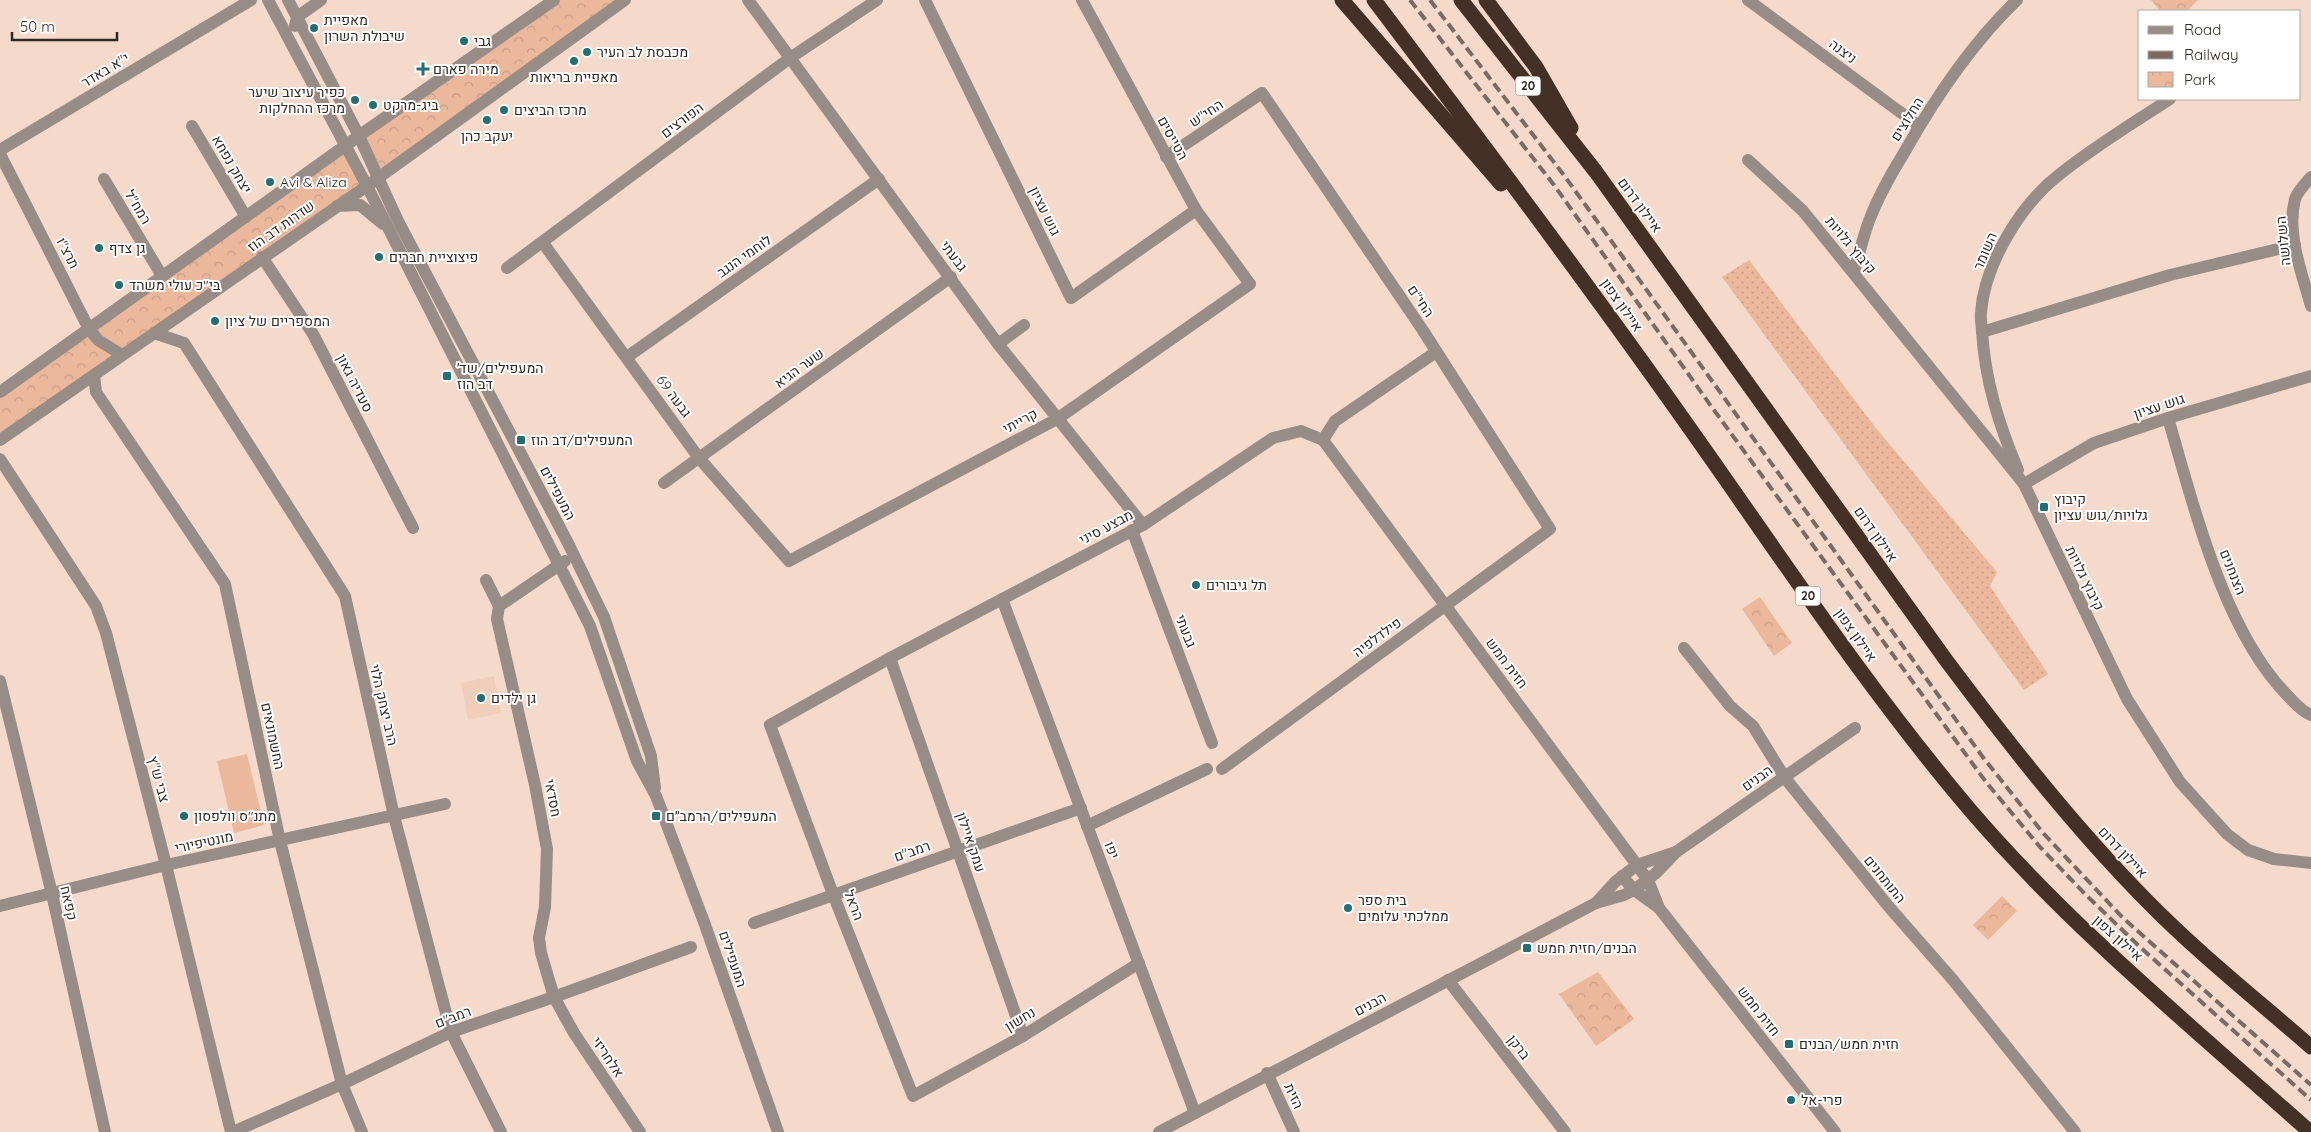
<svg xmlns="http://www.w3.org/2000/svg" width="2311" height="1132" font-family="Quicksand,Heebo,sans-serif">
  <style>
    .built { fill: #f0cebc }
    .grass { fill: url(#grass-dots) }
    .park { fill: url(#park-crowns) }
    .garden { fill: #ebb89c }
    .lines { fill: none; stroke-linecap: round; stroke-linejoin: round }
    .minor { stroke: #978c86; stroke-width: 12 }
    .highway { stroke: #453025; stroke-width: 15 }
    .rail { stroke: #7a6a61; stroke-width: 4; stroke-dasharray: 10 5; stroke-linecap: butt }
    .poi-dot { fill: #236e72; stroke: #fff; stroke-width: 2 }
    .labels { text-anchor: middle; stroke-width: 4; stroke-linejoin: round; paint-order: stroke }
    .shield { fill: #fff; stroke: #706864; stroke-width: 1 }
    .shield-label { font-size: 12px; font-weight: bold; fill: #322822 }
    .poi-label { font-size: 14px; fill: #322822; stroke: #fff; text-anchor: start }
    .street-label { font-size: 14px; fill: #322822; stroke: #fff }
  </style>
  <defs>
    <pattern id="grass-dots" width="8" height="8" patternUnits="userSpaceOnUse" patternTransform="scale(1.25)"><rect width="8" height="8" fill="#ebb89c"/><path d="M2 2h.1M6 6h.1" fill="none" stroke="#ca9e86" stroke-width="1.8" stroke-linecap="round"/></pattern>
    <pattern id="park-crowns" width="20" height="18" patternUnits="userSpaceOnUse" patternTransform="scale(1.25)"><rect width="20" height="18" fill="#ebb89c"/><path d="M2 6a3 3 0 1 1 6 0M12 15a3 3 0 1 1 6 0" fill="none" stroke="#ca9e86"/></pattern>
  </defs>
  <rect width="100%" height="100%" fill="#f5dacc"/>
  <!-- built -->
  <polygon class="built" points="494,676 501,713 468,720 461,683"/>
  <!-- grass -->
  <polygon class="grass" points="1749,260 1875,427 1997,572 1990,586 2048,674 2024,690 1722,277"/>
  <!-- park -->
  <g class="park">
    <polygon points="554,0 625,0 379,178 363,133"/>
    <polygon points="2151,0 2198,0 2187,11 2160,11"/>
    <polygon points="345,146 367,186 0,440 0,392"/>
    <polygon points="1760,597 1792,643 1774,656 1742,609"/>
    <polygon points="2002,896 2017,911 1988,940 1973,925"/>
    <polygon points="1598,972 1634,1019 1596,1046 1559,994"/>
  </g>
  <!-- garden -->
  <polygon class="garden" points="247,754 264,825 234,833 217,761"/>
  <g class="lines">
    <!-- minor -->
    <g class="minor">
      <polyline points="268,0 367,186 590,626 637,761 656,796 704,922 778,1132"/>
      <polyline points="288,0 359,136 398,221 568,543 604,617 651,756 655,788"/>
      <polyline points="748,0 998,344 1143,525"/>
      <polyline points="925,0 1071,298 1196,210"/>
      <polyline points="1748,0 1919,126"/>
      <polyline points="295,26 297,17 321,0"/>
      <polyline points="192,126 246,217"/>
      <polyline points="0,150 251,0"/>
      <polyline points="0,154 89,329 98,340 122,355"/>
      <polyline points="1166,157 1262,93 1422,329 1550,529 1222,769"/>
      <polyline points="1748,160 1803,211 2024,484 2127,699 2180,782 2227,834 2248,850 2274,859 2311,863"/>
      <path d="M2311,177C2306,183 2297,192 2295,199C2286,234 2302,273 2311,306"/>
      <polyline points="104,179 162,276"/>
      <polyline points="337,206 360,205 383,224"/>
      <polyline points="543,243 699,458 789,561 1057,419 1250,284 1196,210 1082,0"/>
      <polyline points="262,257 313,334 413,528"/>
      <polyline points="507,268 790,58 877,0"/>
      <path d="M1854,272C1859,255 1863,237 1869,221C1878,197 1891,174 1904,153C1935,98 1971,44 2017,0"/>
      <polyline points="1982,332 2170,275 2295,245"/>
      <polyline points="154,333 184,343 345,596 394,816 451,1032 501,1132"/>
      <polyline points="998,344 1024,325"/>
      <polyline points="627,357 879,179"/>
      <polyline points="94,375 96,392 225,584 280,841 342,1084 362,1132"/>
      <polyline points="0,392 363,133 554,0"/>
      <path d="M2168,418C2194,506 2223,630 2288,696C2295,703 2301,711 2311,715"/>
      <polyline points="0,440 367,186 625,0"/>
      <polyline points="1323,440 1648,880 1659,908 1835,1132"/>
      <polyline points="1323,440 1335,421 1436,352"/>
      <polyline points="0,459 96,606 106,633 166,865 231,1132"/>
      <path d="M2018,470C1999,425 1985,381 1982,331C1982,325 1980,319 1981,312C1985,263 2021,204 2060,174C2095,146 2133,123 2170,99"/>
      <polyline points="664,483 951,277"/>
      <polyline points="2024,484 2094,443 2168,418 2311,376"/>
      <polyline points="1132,530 1212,743"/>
      <polyline points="486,580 499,606 497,619 535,785 547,849 545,907 539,938 541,953 554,997 574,1033 640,1132"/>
      <polyline points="1002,599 1195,1113"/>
      <polyline points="499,606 565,561"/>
      <polyline points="1684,648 1730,706 1753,726 1785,778 1889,907 1953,980 2075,1132"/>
      <polyline points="890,658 1023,1036"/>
      <polyline points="0,681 52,894 105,1132"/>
      <polyline points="1087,826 1207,769"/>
      <polyline points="1622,876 1634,890 1659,908"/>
      <polyline points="1596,903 1615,882 1637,865 1676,852"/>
      <polyline points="0,906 166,865 445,804"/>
      <polyline points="754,923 1081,808"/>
      <polyline points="1139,963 1023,1036 913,1096 833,894 770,725 890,658 1143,525 1273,438 1301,431 1323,440"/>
      <polyline points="1448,980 1565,1132"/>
      <polyline points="1267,1073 1294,1132"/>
      <polyline points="233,1132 342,1084 451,1032 554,997 691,947"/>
      <polyline points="1159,1132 1596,903 1624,895 1634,890 1656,873 1676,852 1855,728"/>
    </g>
    <!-- highway -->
    <g class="highway">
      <polyline points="1342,0 1501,184"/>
      <path d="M1374,0C1480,140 1585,280 1686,423C1779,554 1867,689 1971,811C2072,929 2194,1028 2310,1132"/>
      <path d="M1461,0L1596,172L1946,660C2009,744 2074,827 2147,901C2198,953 2256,999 2311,1047"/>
      <polyline points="1486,0 1536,67 1571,128"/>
    </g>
    <!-- rail -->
    <g class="rail">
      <polyline points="1410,0 1554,185 1711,406 1986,782 2040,847 2086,895 2140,947 2311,1100"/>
      <polyline points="1430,0 1566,178 1982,756 2043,833 2123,918 2311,1085"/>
    </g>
  </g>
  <!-- markers -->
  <g class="poi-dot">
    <circle cx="314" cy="28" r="5"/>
    <circle cx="464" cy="41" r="5"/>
    <circle cx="587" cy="52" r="5"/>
    <circle cx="574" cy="61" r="5"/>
    <path d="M420.5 61.5h5v5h5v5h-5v5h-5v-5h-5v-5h5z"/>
    <circle cx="355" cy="100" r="5"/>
    <circle cx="373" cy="105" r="5"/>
    <circle cx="504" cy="110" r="5"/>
    <circle cx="487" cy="120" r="5"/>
    <circle cx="270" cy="182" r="5"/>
    <circle cx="99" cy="248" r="5"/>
    <circle cx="379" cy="257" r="5"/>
    <circle cx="119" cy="285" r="5"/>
    <circle cx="215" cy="321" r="5"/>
    <rect x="442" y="371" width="10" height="10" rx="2.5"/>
    <rect x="516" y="435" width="10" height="10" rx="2.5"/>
    <rect x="2039" y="502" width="10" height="10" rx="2.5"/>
    <circle cx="1196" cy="585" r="5"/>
    <circle cx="481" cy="698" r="5"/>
    <circle cx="184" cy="816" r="5"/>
    <rect x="651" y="811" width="10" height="10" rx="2.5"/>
    <circle cx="1348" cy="908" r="5"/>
    <rect x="1522" y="943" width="10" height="10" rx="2.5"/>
    <rect x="1784" y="1039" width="10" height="10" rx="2.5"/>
    <circle cx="1791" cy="1100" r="5"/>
  </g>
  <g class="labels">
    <!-- shield labels -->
    <g class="shield">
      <rect x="1515.5" y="76.5" width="25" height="19" rx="4"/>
      <rect x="1795.5" y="586.5" width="25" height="19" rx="4"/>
    </g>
    <g class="shield-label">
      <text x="1528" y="90">20</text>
      <text x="1808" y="600">20</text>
    </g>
    <!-- poi labels -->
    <g class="poi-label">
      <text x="324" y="25">מאפיית<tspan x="324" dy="16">שיבולת השרון</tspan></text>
      <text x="474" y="46">גבי</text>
      <text x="597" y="57">מכבסת לב העיר</text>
      <text x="433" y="74">מירה פארם</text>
      <text x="574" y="82" text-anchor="middle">מאפיית בריאות</text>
      <text x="345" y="97" text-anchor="end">כפיר עיצוב שיער<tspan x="345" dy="16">מרכז ההחלקות</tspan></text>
      <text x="383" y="110">ביג-מרקט</text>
      <text x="514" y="115">מרכז הביצים</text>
      <text x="487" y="141" text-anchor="middle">יעקב כהן</text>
      <text x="280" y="187">Avi &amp; Aliza</text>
      <text x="109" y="253">גן צדף</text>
      <text x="389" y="262">פיצוציית חברים</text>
      <text x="129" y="290">בי"כ עולי משהד</text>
      <text x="225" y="326">המספריים של ציון</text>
      <text x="457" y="373">המעפילים/שד׳<tspan x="457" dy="16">דב הוז</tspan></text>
      <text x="531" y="445">המעפילים/דב הוז</text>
      <text x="2054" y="504">קיבוץ<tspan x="2054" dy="16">גלויות/גוש עציון</tspan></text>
      <text x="1206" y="590">תל גיבורים</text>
      <text x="491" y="703">גן ילדים</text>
      <text x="194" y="821">מתנ''ס וולפסון</text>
      <text x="666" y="821">המעפילים/הרמב״ם</text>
      <text x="1358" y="905">בית ספר<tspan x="1358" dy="16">ממלכתי עלומים</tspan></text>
      <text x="1537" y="953">הבנים/חזית חמש</text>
      <text x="1799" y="1049">חזית חמש/הבנים</text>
      <text x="1801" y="1105">פרי-אל</text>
    </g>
    <!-- street labels -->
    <g class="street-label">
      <text transform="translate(1843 51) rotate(37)" y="5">ניצנה</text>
      <text transform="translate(105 70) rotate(-31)" y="5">י"א באדר</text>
      <text transform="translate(1206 113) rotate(-34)" y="5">החי"ש</text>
      <text transform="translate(1907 119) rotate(-58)" y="5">החלוצים</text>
      <text transform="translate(682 120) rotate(-37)" y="5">הפורצים</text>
      <text transform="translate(1173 138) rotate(61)" y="5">הטייסים</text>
      <text transform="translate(232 164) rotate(60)" y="5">יצחק נפחא</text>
      <text transform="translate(1640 205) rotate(54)" y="5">איילון דרום</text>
      <text transform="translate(138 207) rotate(59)" y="5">רמח"ל</text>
      <text transform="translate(1045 211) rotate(64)" y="5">גוש עציון</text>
      <text transform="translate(281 226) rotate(-35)" y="5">שדרות דב הוז</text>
      <text transform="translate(2283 241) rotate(-96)" y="5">השלושה</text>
      <text transform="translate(1851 245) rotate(50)" y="5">קיבוץ גלויות</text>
      <text transform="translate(1985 251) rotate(-67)" y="5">השומר</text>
      <text transform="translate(68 253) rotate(63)" y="5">תרצ"ו</text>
      <text transform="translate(744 256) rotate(-35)" y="5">לוחמי הנגב</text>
      <text transform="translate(954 256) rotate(53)" y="5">גבעתי</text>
      <text transform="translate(1421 301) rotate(56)" y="5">החי"ם</text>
      <text transform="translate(1622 305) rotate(55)" y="5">איילון צפון</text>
      <text transform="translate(799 368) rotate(-36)" y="5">שער הגיא</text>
      <text transform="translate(355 383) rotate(63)" y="5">סעדיה גאון</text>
      <text transform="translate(674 396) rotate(54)" y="5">גבעה 69</text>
      <text transform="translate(2159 406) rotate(-18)" y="5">גוש עציון</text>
      <text transform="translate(1020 421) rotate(-28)" y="5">קרייתי</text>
      <text transform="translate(558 493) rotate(62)" y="5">המעפילים</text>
      <text transform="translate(1106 527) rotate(-28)" y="5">מבצע סיני</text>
      <text transform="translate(1876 534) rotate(55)" y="5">איילון דרום</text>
      <text transform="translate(2233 572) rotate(68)" y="5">הצנחנים</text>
      <text transform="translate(2085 578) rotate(64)" y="5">קיבוץ גלויות</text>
      <text transform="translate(1186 631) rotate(69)" y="5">גבעתי</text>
      <text transform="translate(1856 635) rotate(55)" y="5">איילון צפון</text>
      <text transform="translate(1377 637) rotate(-36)" y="5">פילדלפיה</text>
      <text transform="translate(1507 663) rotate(53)" y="5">חזית חמש</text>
      <text transform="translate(384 705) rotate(77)" y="5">הרב יצחק הלוי</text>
      <text transform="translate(273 736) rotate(78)" y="5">החשמונאים</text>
      <text transform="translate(1757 778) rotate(-35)" y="5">הבנים</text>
      <text transform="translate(159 779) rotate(75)" y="5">צבי ש"ץ</text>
      <text transform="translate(553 798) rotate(79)" y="5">חסדאי</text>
      <text transform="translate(204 842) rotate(-12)" y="5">מונטיפיורי</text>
      <text transform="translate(971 842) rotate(71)" y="5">עמק איילון</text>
      <text transform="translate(1112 850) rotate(69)" y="5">יפו</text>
      <text transform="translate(912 851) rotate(-19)" y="5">רמב"ם</text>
      <text transform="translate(2123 852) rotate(47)" y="5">איילון דרום</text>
      <text transform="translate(1885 879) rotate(51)" y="5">התותחנים</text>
      <text transform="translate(69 903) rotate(77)" y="5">קפאח</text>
      <text transform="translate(854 905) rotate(69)" y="5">הראל</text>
      <text transform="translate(2118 938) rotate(42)" y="5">איילון צפון</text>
      <text transform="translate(733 959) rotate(71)" y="5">המעפילים</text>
      <text transform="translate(1370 1004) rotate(-28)" y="5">הבנים</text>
      <text transform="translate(1759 1011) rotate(52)" y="5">חזית חמש</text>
      <text transform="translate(453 1017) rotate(-21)" y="5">רמב"ם</text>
      <text transform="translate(1020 1019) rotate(-31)" y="5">נחשון</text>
      <text transform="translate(1519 1047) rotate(52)" y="5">ברקן</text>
      <text transform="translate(608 1057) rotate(56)" y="5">אלחריזי</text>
      <text transform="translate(1294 1096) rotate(66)" y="5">הזית</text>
    </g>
  </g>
  <!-- legend -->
  <rect x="2138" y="10" width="162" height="90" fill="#ffffff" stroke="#ada9a7"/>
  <rect x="2148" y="26" width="25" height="8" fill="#978c86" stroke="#ada9a7"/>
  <text x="2184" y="35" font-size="15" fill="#322822">Road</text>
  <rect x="2148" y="51" width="25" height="8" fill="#7a6a61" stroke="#ada9a7"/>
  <text x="2184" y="60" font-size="15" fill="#322822">Railway</text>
  <rect x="2148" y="72" width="25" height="15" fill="url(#park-crowns)" stroke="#ada9a7"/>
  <text x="2184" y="85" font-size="15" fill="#322822">Park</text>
  <!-- scale -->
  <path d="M12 32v8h105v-8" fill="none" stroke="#322822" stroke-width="2.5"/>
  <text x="20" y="32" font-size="15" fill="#322822" stroke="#ffffff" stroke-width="4" paint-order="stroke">50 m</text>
</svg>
